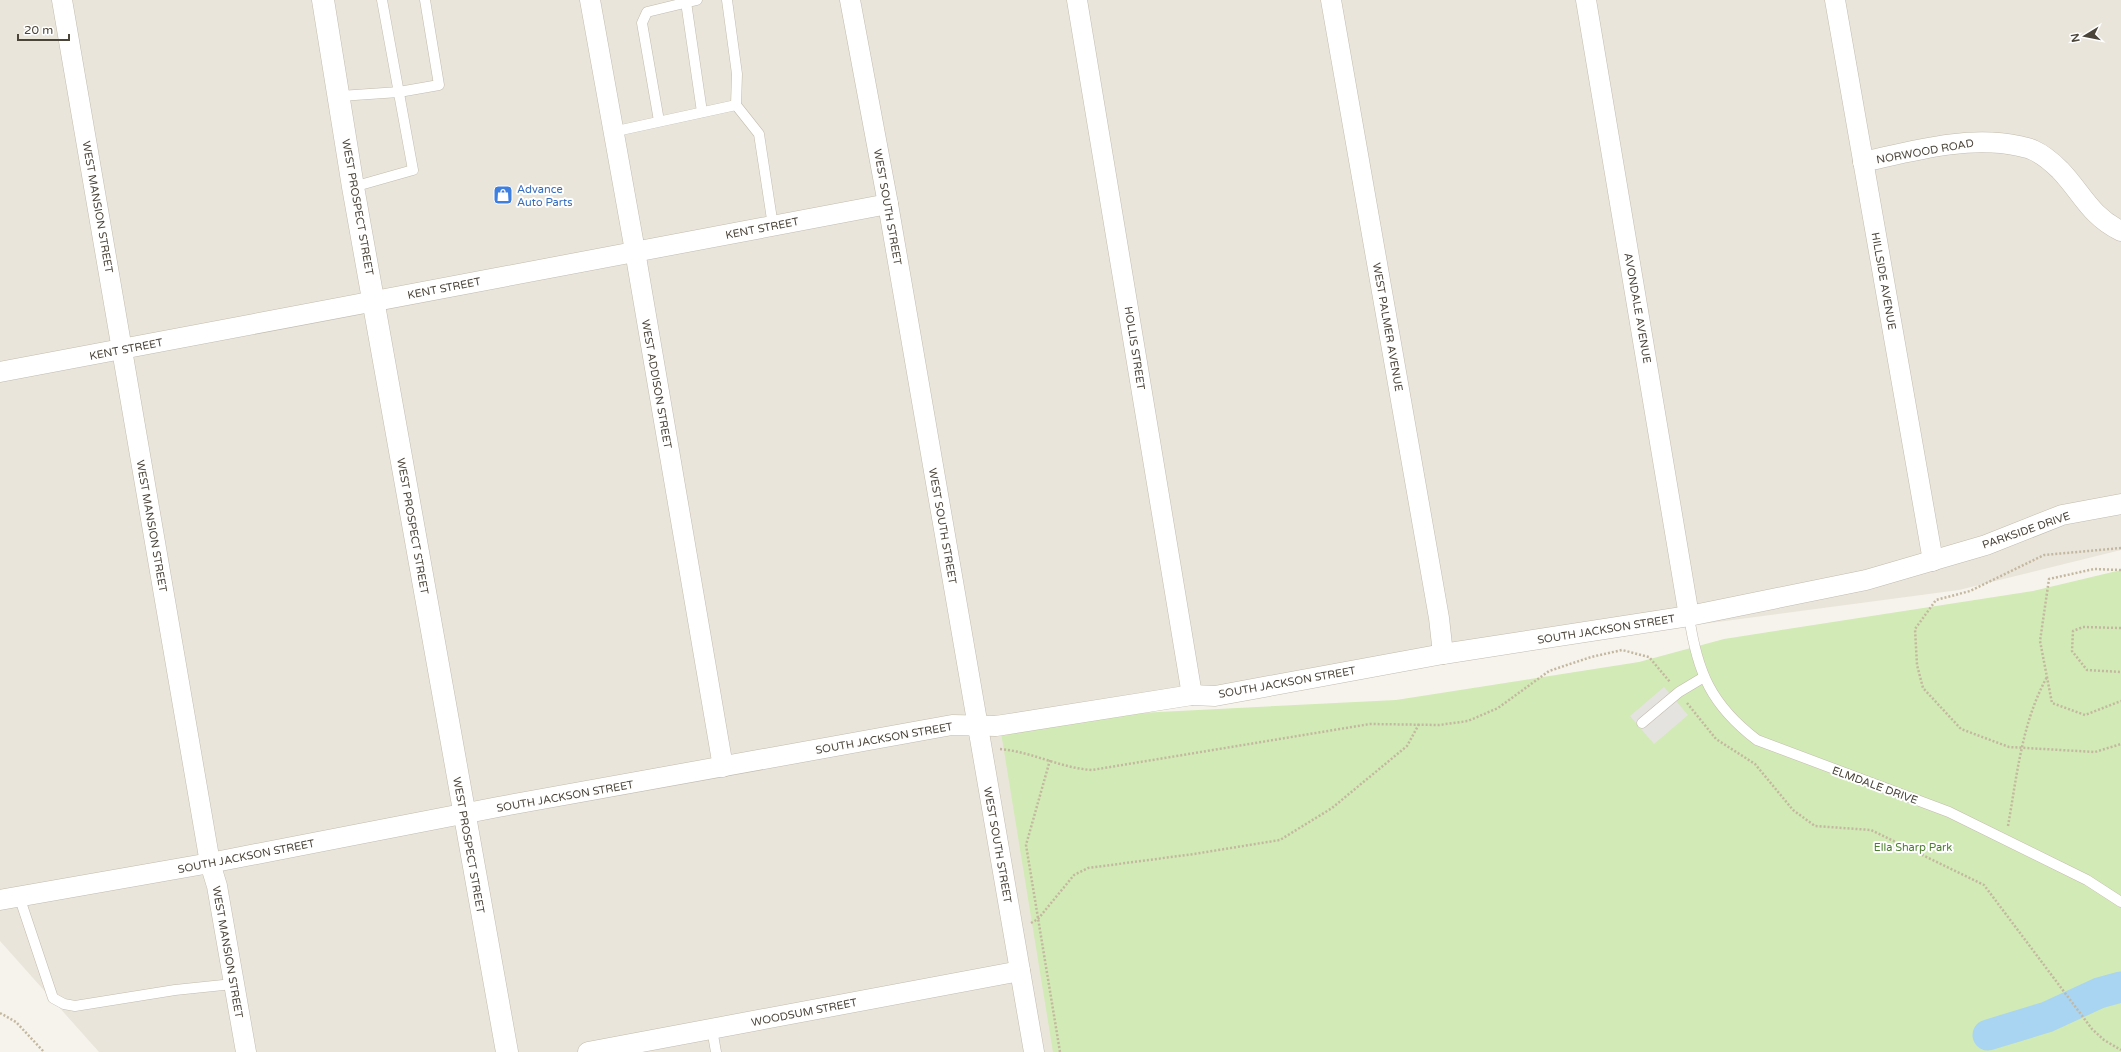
<svg xmlns="http://www.w3.org/2000/svg" width="2121" height="1052" font-family="'Varela Round',sans-serif">
  <style>
    .residential { fill: #eae5da }
    .green { fill: #d2eab5 }
    .parking { fill: #e5e3e0 }
    .lines { fill: none; stroke-linecap: round; stroke-linejoin: round }
    .river { stroke: #a9d4f2; stroke-width: 31 }
    .service-casing { stroke: #c2bbae; stroke-width: 11 }
    .minor-casing { stroke: #c2bbae; stroke-width: 21 }
    .tertiary-casing { stroke: #c2bbae; stroke-width: 23 }
    .path { stroke: #c4b79f; stroke-width: 2.5; stroke-dasharray: 2 2; stroke-linecap: butt }
    .service { stroke: #fff; stroke-width: 10 }
    .minor { stroke: #fff; stroke-width: 20 }
    .tertiary { stroke: #fff; stroke-width: 22 }
    .labels { text-anchor: middle; stroke-width: 4; stroke-linejoin: round; paint-order: stroke }
    .street-label { font-size: 11px; fill: #4b4439; stroke: #fff }
    .shop-label { font-size: 11px; fill: #366cbe; stroke: #fff; text-anchor: start }
    .park-label { font-size: 11px; fill: #4a7f2a; stroke: #fff }
  </style>
  <rect width="100%" height="100%" fill="#f6f3ec"/>
  <!-- residential -->
  <polygon class="residential" points="0,0 2121,0 2121,550 1959,590 1007,716 1060,1052 99,1052 0,941"/>
  <!-- green -->
  <polygon class="green" points="2121,570 2121,1052 1053,1052 999,720 1396,700 1639,662 1724,639 2033,591"/>
  <!-- parking -->
  <polygon class="parking" points="1664,687 1688,715 1654,744 1630,716"/>
  <g class="lines">
    <!-- river -->
    <polyline class="river" points="1988,1035 2047,1017 2099,993 2121,987"/>
    <defs>
      <g id="service">
        <polyline points="727,0 737,74 736,105 759,134 773,226"/>
        <polyline points="686,2 702,112"/>
        <polyline points="340,96 399,92 439,85 425,0"/>
        <polyline points="659,121 642,23 647,12 697,0"/>
        <polyline points="612,132 736,105"/>
        <polyline points="353,187 413,170 382,0"/>
        <path d="M1689,616C1697,672 1711,705 1757,740L1949,812L2087,880L2121,902"/>
        <polyline points="1642,723 1679,692 1704,677"/>
        <polyline points="19,896 53,998 64,1004 75,1006 175,990 233,984"/>
        <polyline points="712,1029 716,1052"/>
      </g>
      <g id="minor">
        <polyline points="62,0 210,863 217,886 246,1052"/>
        <polyline points="590,0 635,251 723,767"/>
        <polyline points="850,0 888,204 1034,1052"/>
        <polyline points="1077,0 1192,695"/>
        <polyline points="1331,0 1439,618 1443,654"/>
        <polyline points="1586,0 1689,616"/>
        <polyline points="1835,0 1933,561"/>
        <path d="M1863,162C1913,151 1968,135 2019,146C2023,147 2029,148 2033,150C2042,154 2053,163 2060,170C2082,193 2090,216 2121,231"/>
        <polyline points="0,372 888,204"/>
        <polyline points="0,900 210,863 498,807 952,725 996,726 1192,695 1215,696 1443,654 1689,616 1866,580 1986,545 2062,515 2121,504"/>
        <polyline points="588,1052 1020,971"/>
      </g>
      <polyline id="tertiary" points="323,0 353,187 507,1052"/>
    </defs>
    <!-- service casing -->
    <use href="#service" class="service-casing"/>
    <!-- minor casing -->
    <use href="#minor" class="minor-casing"/>
    <!-- tertiary casing -->
    <use href="#tertiary" class="tertiary-casing"/>
    <!-- path -->
    <g class="path">
      <polyline points="2121,548 2044,555 1970,591 1936,600 1915,629 1917,665 1923,688 1961,729 2009,747 2095,752 2121,744"/>
      <polyline points="2121,570 2094,569 2049,579 2040,641 2052,703 2085,715 2121,701"/>
      <polyline points="2121,628 2083,627 2073,631 2072,651 2087,670 2121,672"/>
      <polyline points="1687,703 1716,739 1755,764 1793,810 1815,826 1871,830 1984,885 2092,1029 2104,1040 2121,1050"/>
      <path d="M1000,749C1033,752 1060,768 1092,770L1370,724L1439,725L1468,721L1498,708L1549,671L1591,657L1622,650L1649,657L1670,682"/>
      <polyline points="1050,760 1026,845 1060,1052"/>
      <path d="M2008,826C2017,775 2022,722 2047,677"/>
      <polyline points="1031,923 1038,919 1074,875 1088,868 1194,854 1280,840 1332,808 1407,746 1419,724"/>
      <polyline points="0,1013 16,1022 44,1052"/>
    </g>
    <!-- service -->
    <use href="#service" class="service"/>
    <!-- minor -->
    <use href="#minor" class="minor"/>
    <!-- tertiary -->
    <use href="#tertiary" class="tertiary"/>
  </g>
  <!-- icons -->
  <defs>
    <symbol id="shop-square" viewBox="-11 -11 22 22"><rect x="-9" y="-9" width="18" height="18" rx="4" fill="#3f7fe0" stroke="#fff"/><path d="M-5-2.5h2.3a2.7 3.5 0 0 1 5.4 0H5L5.5 6h-11ZM-1.5-2.5h3a1.5 2.3 0 0 0-3 0Z" fill="#fff"/></symbol>
  </defs>
  <g fill-rule="evenodd">
    <use href="#shop-square" x="492" y="184" width="22" height="22"/>
  </g>
  <g class="labels">
    <!-- street labels -->
    <g class="street-label">
      <text transform="translate(1925 151) rotate(-10)" y="4">NORWOOD ROAD</text>
      <text transform="translate(98 207) rotate(80)" y="4">WEST MANSION STREET</text>
      <text transform="translate(358 207) rotate(80)" y="4">WEST PROSPECT STREET</text>
      <text transform="translate(888 207) rotate(80)" y="4">WEST SOUTH STREET</text>
      <text transform="translate(762 228) rotate(-11)" y="4">KENT STREET</text>
      <text transform="translate(1884 281) rotate(80)" y="4">HILLSIDE AVENUE</text>
      <text transform="translate(444 288) rotate(-11)" y="4">KENT STREET</text>
      <text transform="translate(1638 308) rotate(80)" y="4">AVONDALE AVENUE</text>
      <text transform="translate(1388 327) rotate(80)" y="4">WEST PALMER AVENUE</text>
      <text transform="translate(1135 348) rotate(81)" y="4">HOLLIS STREET</text>
      <text transform="translate(126 349) rotate(-11)" y="4">KENT STREET</text>
      <text transform="translate(657 384) rotate(80)" y="4">WEST ADDISON STREET</text>
      <text transform="translate(152 526) rotate(80)" y="4">WEST MANSION STREET</text>
      <text transform="translate(413 526) rotate(80)" y="4">WEST PROSPECT STREET</text>
      <text transform="translate(943 526) rotate(80)" y="4">WEST SOUTH STREET</text>
      <text transform="translate(2026 530) rotate(-19)" y="4">PARKSIDE DRIVE</text>
      <text transform="translate(1606 629) rotate(-9)" y="4">SOUTH JACKSON STREET</text>
      <text transform="translate(1287 682) rotate(-10)" y="4">SOUTH JACKSON STREET</text>
      <text transform="translate(884 738) rotate(-10)" y="4">SOUTH JACKSON STREET</text>
      <text transform="translate(1875 785) rotate(20)" y="4">ELMDALE DRIVE</text>
      <text transform="translate(565 796) rotate(-10)" y="4">SOUTH JACKSON STREET</text>
      <text transform="translate(469 845) rotate(80)" y="4">WEST PROSPECT STREET</text>
      <text transform="translate(998 845) rotate(80)" y="4">WEST SOUTH STREET</text>
      <text transform="translate(246 856) rotate(-11)" y="4">SOUTH JACKSON STREET</text>
      <text transform="translate(228 952) rotate(80)" y="4">WEST MANSION STREET</text>
      <text transform="translate(804 1012) rotate(-11)" y="4">WOODSUM STREET</text>
    </g>
    <!-- shop labels -->
    <g class="shop-label">
      <text x="517" y="193">Advance<tspan x="517" dy="13">Auto Parts</tspan></text>
    </g>
    <!-- park labels -->
    <g class="park-label">
      <text x="1913" y="851">Ella Sharp Park</text>
    </g>
  </g>
  <!-- north arrow -->
  <g transform="translate(2085 36) rotate(260)" stroke="#ffffff" stroke-width="3" paint-order="stroke">
  <path d="M0-3L7 15L0 10L-7 15Z" fill="#4b4439"/>
  <text y="-6" font-size="11" font-weight="bold" text-anchor="middle" fill="#4b4439">N</text>
  </g>
  <!-- scale -->
  <path d="M18 34v6h51v-6" fill="none" stroke="#4b4439" stroke-width="2"/>
  <text x="24" y="34" font-size="12" fill="#4b4439" stroke="#ffffff" stroke-width="3" paint-order="stroke">20 m</text>
</svg>
